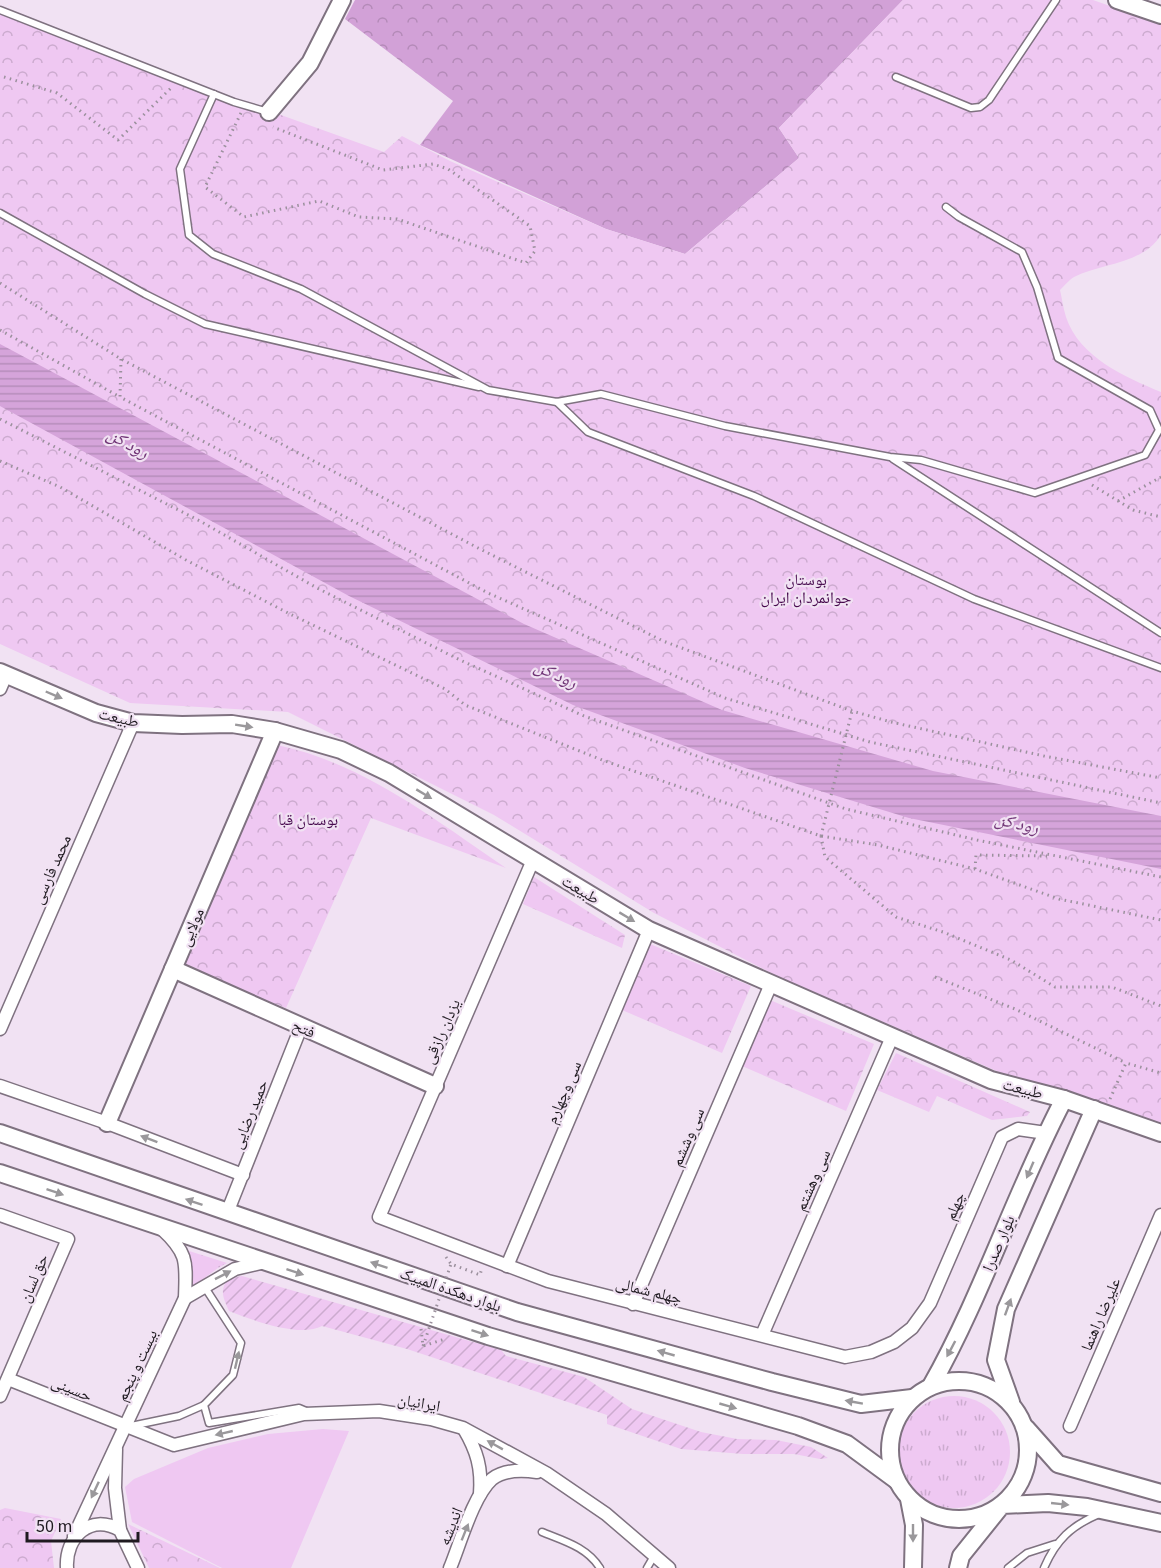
<svg xmlns="http://www.w3.org/2000/svg" width="1161" height="1568" font-family="'Source Sans 3','Noto Naskh Arabic',sans-serif">
  <style>
    .grass { fill: url(#grass-tufts) }
    .forest { fill: url(#forest-crowns) }
    .park { fill: url(#park-crowns) }
    .garden { fill: url(#garden-furrows) }
    .pitch { fill: #efc8f2 }
    .water { fill: url(#water-rules) }
    .lines { fill: none; stroke-linecap: round; stroke-linejoin: round }
    .lane-casing { stroke: #7f7280; stroke-width: 9 }
    .street-casing { stroke: #7f7280; stroke-width: 15 }
    .secondary-casing { stroke: #7f7280; stroke-width: 20 }
    .path { stroke: #9b909d; stroke-width: 3; stroke-dasharray: 1.5 4.5; stroke-linecap: butt }
    .lane { stroke: #fff; stroke-width: 6 }
    .street { stroke: #fff; stroke-width: 12 }
    .secondary { stroke: #fff; stroke-width: 16 }
    .path-bridge { stroke: #9b909d; stroke-width: 3; stroke-dasharray: 1.5 4.5; stroke-linecap: butt }
    .oneway { fill: #9a989b }
    .labels { text-anchor: middle; stroke-width: 4.5; stroke-linejoin: round; paint-order: stroke }
    .park-label { font-size: 16px; fill: #470a4e; stroke: #f1e2f3 }
    .street-label { font-size: 16px; fill: #1f1a20; stroke: #f1e2f3 }
    .water-label { font-size: 18px; font-style: italic; fill: #713677; stroke: #f1e2f3 }
  </style>
  <defs>
    <pattern id="grass-tufts" width="24" height="20" patternUnits="userSpaceOnUse" patternTransform="scale(1.5)"><rect width="24" height="20" fill="#efc8f2"/><path d="M3 7l-1-3M5 7V3M7 7l1-3M15 17l-1-3M17 17v-4M19 17l1-3" fill="none" stroke="#ccabcf"/></pattern>
    <pattern id="forest-crowns" width="20" height="18" patternUnits="userSpaceOnUse" patternTransform="scale(1.5)"><rect width="20" height="18" fill="#d2a1d7"/><path d="M2 6a3 3 0 1 1 6 0M12 15a3 3 0 1 1 6 0" fill="none" stroke="#b48ab8"/></pattern>
    <pattern id="park-crowns" width="20" height="18" patternUnits="userSpaceOnUse" patternTransform="scale(1.5)"><rect width="20" height="18" fill="#efc8f2"/><path d="M2 6a3 3 0 1 1 6 0M12 15a3 3 0 1 1 6 0" fill="none" stroke="#ccabcf"/></pattern>
    <pattern id="garden-furrows" width="10" height="10" patternUnits="userSpaceOnUse" patternTransform="scale(1.5)"><rect width="10" height="10" fill="#efc8f2"/><path d="M-1 1l2-2M0 10L10 0M9 11l2-2" fill="none" stroke="#ccabcf"/></pattern>
    <pattern id="water-rules" width="6" height="5" patternUnits="userSpaceOnUse" patternTransform="scale(1.5)"><rect width="6" height="5" fill="#d5a4da"/><path d="M0 2.5h6" fill="none" stroke="#b68dbb"/></pattern>
  </defs>
  <rect width="100%" height="100%" fill="#f1e2f3"/>
  <!-- grass -->
  <g class="grass">
    <polygon points="186,1250 227,1263 218,1268 191,1288 193,1277"/>
    <circle cx="954" cy="1452" r="56"/>
  </g>
  <!-- forest -->
  <polygon class="forest" points="355,0 903,0 779,128 799,158 685,254 606,229 420,145 453,101 345,19"/>
  <!-- park -->
  <g class="park">
    <path d="M903,0H1093L1161,24V235C1143,264 1102,263 1074,277C1069,280 1064,286 1060,290C1062,298 1063,308 1066,317C1079,357 1125,377 1161,392V1130L1029,1085L777,976L654,913L494,815L288,712L130,703L0,644V8L195,88L267,110L384,152L402,136L450,161L606,229L685,254L799,158L779,128Z"/>
    <path d="M277,745C363,763 434,819 506,868L371,818L286,1008L182,967Z"/>
    <polygon points="534,877 625,935 622,948 523,904"/>
    <polygon points="650,944 751,986 722,1053 622,1010"/>
    <polygon points="770,1000 874,1044 846,1111 742,1066"/>
    <polygon points="896,1053 1030,1112 1027,1116 992,1120 937,1096 929,1112 877,1090"/>
    <polygon points="5,1508 61,1519 51,1541 54,1568 0,1568 0,1510"/>
    <polygon points="128,1524 220,1568 149,1568"/>
  </g>
  <!-- garden -->
  <path class="garden" d="M242,1276L501,1350L506,1356L584,1377L632,1409L701,1432L737,1439L776,1440L811,1447L828,1458L820,1459L794,1454H743L681,1449L607,1424V1415L407,1349L322,1326C300,1338 252,1320 229,1311C223,1297 219,1290 229,1278Z"/>
  <!-- pitch -->
  <polygon class="pitch" points="323,1429 349,1431 291,1568 222,1568 132,1522 125,1487 134,1479 208,1448 268,1434"/>
  <!-- water -->
  <polygon class="water" points="0,344 524,624 722,710 933,771 1161,816 1161,869 909,818 745,768 573,705 349,596 0,406"/>
  <g class="lines">
    <defs>
      <g id="lane">
        <polyline points="0,10 234,102 268,112"/>
        <polyline points="896,77 971,108 980,107 989,100 1056,0"/>
        <polyline points="214,94 180,169 189,235 213,254 301,289 488,390 557,402 601,394 725,426 890,457 921,460 1035,493 1145,455 1159,430 1150,410 1058,358 1037,287 1022,252 959,217 946,207"/>
        <polyline points="0,213 145,294 205,324 479,387"/>
        <polyline points="557,402 588,432 754,496 974,599 1161,668"/>
        <polyline points="893,459 1161,633"/>
        <polyline points="204,1286 241,1343 233,1375 204,1405 209,1423 299,1408 306,1411"/>
        <polyline points="131,1426 179,1416 204,1405"/>
        <path d="M542,1532C564,1541 587,1547 600,1568"/>
        <polyline points="647,1568 654,1556"/>
        <polyline points="1008,1568 1027,1553 1055,1544"/>
        <path d="M1044,1568C1056,1540 1071,1526 1099,1514"/>
      </g>
      <g id="street">
        <polyline points="0,689 6,675"/>
        <polyline points="533,860 379,1217 548,1281 845,1357 871,1352 894,1342 912,1328 930,1303 1002,1137 1018,1129 1046,1133"/>
        <polyline points="0,1029 133,723"/>
        <polyline points="0,1086 107,1123 243,1175"/>
        <polyline points="227,1213 301,1027"/>
        <polyline points="0,1215 68,1239 0,1396"/>
        <polyline points="507,1266 649,930"/>
        <polyline points="185,1298 235,1269 265,1262"/>
        <polyline points="633,1304 771,984"/>
        <polyline points="762,1335 892,1037"/>
        <polyline points="8,1379 174,1445 304,1414 379,1411 431,1419 463,1428 546,1473 606,1514 669,1568"/>
        <polyline points="1070,1426 1161,1215"/>
        <path d="M464,1429C477,1451 482,1468 480,1494"/>
        <polyline points="116,1449 115,1488 120,1530"/>
        <path d="M74,1536L185,1298C186,1263 189,1254 162,1229"/>
        <path d="M67,1568C65,1537 90,1513 120,1530L138,1568"/>
        <path d="M450,1568C460,1544 473,1496 492,1479C505,1469 523,1470 537,1472"/>
      </g>
      <g id="secondary">
        <polyline points="1117,0 1161,15"/>
        <polyline points="269,112 310,63 342,0"/>
        <polyline points="0,672 96,713 133,723 182,725 232,724 275,731 341,750 389,773 649,930 991,1080 1064,1099 1161,1133"/>
        <polyline points="173,969 435,1086"/>
        <polyline points="107,1123 275,731"/>
        <polyline points="0,1133 517,1312 772,1382 861,1404 912,1398"/>
        <polyline points="0,1173 488,1336 798,1426 847,1444 896,1480"/>
        <circle cx="959" cy="1450" r="69"/>
        <path d="M931,1386C983,1294 1015,1192 1064,1099"/>
        <polyline points="1011,1402 996,1360 1006,1309 1094,1109"/>
        <polyline points="1026,1428 1058,1464 1161,1493"/>
        <polyline points="909,1499 914,1525 913,1568"/>
        <polyline points="958,1568 961,1556 1002,1505 1048,1503 1087,1507 1161,1523"/>
      </g>
    </defs>
    <!-- lane casing -->
    <use href="#lane" class="lane-casing"/>
    <!-- street casing -->
    <use href="#street" class="street-casing"/>
    <!-- secondary casing -->
    <use href="#secondary" class="secondary-casing"/>
    <!-- path -->
    <g class="path">
      <polyline points="4,77 57,93 118,140 171,88"/>
      <polyline points="241,113 205,187 244,217 319,201 359,217 397,219 526,263 535,251 530,226 448,169 433,164 383,170 273,127"/>
      <polyline points="0,283 121,359 480,549 663,641 852,711 891,722 1044,756 1161,778"/>
      <polyline points="0,330 120,397"/>
      <polyline points="121,359 120,397 488,593 725,698 870,742 1161,803"/>
      <polyline points="0,419 200,521 317,588 460,660 584,716 846,809 977,840 1161,877"/>
      <polyline points="0,461 60,487 186,560 290,614 445,689 465,705 602,760 821,836 878,845 975,869 1059,899 1161,920"/>
      <polyline points="1092,485 1133,510 1161,517"/>
      <polyline points="1118,501 1161,477"/>
      <polyline points="821,836 825,857 896,917 943,932 1011,960 1055,987 1112,987 1161,1006"/>
      <polyline points="975,869 976,855 1047,856"/>
      <polyline points="935,977 1015,1009 1126,1063"/>
      <polyline points="1110,1099 1126,1063 1161,1073"/>
      <polyline points="446,1257 451,1264 480,1275 482,1268"/>
      <polyline points="421,1329 423,1346 445,1339"/>
    </g>
    <!-- lane -->
    <use href="#lane" class="lane"/>
    <!-- street -->
    <use href="#street" class="street"/>
    <!-- secondary -->
    <use href="#secondary" class="secondary"/>
    <!-- path-bridge -->
    <g class="path-bridge">
      <polyline points="821,836 852,711"/>
      <polyline points="423,1346 451,1264"/>
    </g>
  </g>
  <!-- one-way arrows -->
  <defs><path id="oneway-solid" d="M-6-.8H1V-3.2L6.5 0L1 3.2V.8H-6Z" transform="scale(1.5)"/></defs>
  <g class="oneway">
    <use href="#oneway-solid" transform="translate(54 695) rotate(23)"/>
    <use href="#oneway-solid" transform="translate(244 726) rotate(9)"/>
    <use href="#oneway-solid" transform="translate(424 794) rotate(31)"/>
    <use href="#oneway-solid" transform="translate(627 917) rotate(31)"/>
    <use href="#oneway-solid" transform="translate(149 1139) rotate(-159)"/>
    <use href="#oneway-solid" transform="translate(1030 1170) rotate(113)"/>
    <use href="#oneway-solid" transform="translate(55 1192) rotate(19)"/>
    <use href="#oneway-solid" transform="translate(194 1202) rotate(-161)"/>
    <use href="#oneway-solid" transform="translate(379 1265) rotate(-161)"/>
    <use href="#oneway-solid" transform="translate(295 1272) rotate(18)"/>
    <use href="#oneway-solid" transform="translate(223 1275) rotate(-27)"/>
    <use href="#oneway-solid" transform="translate(1008 1307) rotate(-70)"/>
    <use href="#oneway-solid" transform="translate(480 1333) rotate(18)"/>
    <use href="#oneway-solid" transform="translate(951 1349) rotate(118)"/>
    <use href="#oneway-solid" transform="translate(666 1353) rotate(-164)"/>
    <use href="#oneway-solid" transform="translate(237 1360) rotate(-77)"/>
    <use href="#oneway-solid" transform="translate(854 1402) rotate(-170)"/>
    <use href="#oneway-solid" transform="translate(728 1406) rotate(16)"/>
    <use href="#oneway-solid" transform="translate(224 1433) rotate(167)"/>
    <use href="#oneway-solid" transform="translate(495 1445) rotate(-151)"/>
    <use href="#oneway-solid" transform="translate(95 1490) rotate(115)"/>
    <use href="#oneway-solid" transform="translate(1060 1504) rotate(6)"/>
    <use href="#oneway-solid" transform="translate(465 1532) rotate(-68)"/>
    <use href="#oneway-solid" transform="translate(913 1533) rotate(90)"/>
  </g>
  <g class="labels">
    <!-- park labels -->
    <g class="park-label">
      <text x="806" y="585">بوستان<tspan x="806" dy="18">جوانمردان ایران</tspan></text>
      <text x="308" y="825">بوستان قبا</text>
    </g>
    <!-- street labels -->
    <g class="street-label">
      <text transform="translate(119 717) rotate(13)" y="6">طبیعت</text>
      <text transform="translate(51 869) rotate(-66)" y="6">محمد فارسی</text>
      <text transform="translate(581 889) rotate(31)" y="6">طبیعت</text>
      <text transform="translate(191 927) rotate(-67)" y="6">مولایی</text>
      <text transform="translate(304 1028) rotate(24)" y="6">فتح</text>
      <text transform="translate(441 1031) rotate(-66)" y="6">یزدان رازقی</text>
      <text transform="translate(1023 1088) rotate(14)" y="6">طبیعت</text>
      <text transform="translate(563 1092) rotate(-67)" y="6">سی وچهارم</text>
      <text transform="translate(249 1114) rotate(-68)" y="6">حمید رضایی</text>
      <text transform="translate(687 1137) rotate(-67)" y="6">سی وششم</text>
      <text transform="translate(812 1180) rotate(-66)" y="6">سی وهشتم</text>
      <text transform="translate(954 1206) rotate(-67)" y="6">چهلم</text>
      <text transform="translate(998 1243) rotate(-67)" y="6">بلوار صدرا</text>
      <text transform="translate(33 1278) rotate(-67)" y="6">حق لسان</text>
      <text transform="translate(451 1289) rotate(19)" y="6">بلوار دهکده المپیک</text>
      <text transform="translate(649 1290) rotate(14)" y="6">چهلم شمالی</text>
      <text transform="translate(1100 1314) rotate(-67)" y="6">علیرضا راهنما</text>
      <text transform="translate(136 1365) rotate(-65)" y="6">بیست و پنجم</text>
      <text transform="translate(72 1388) rotate(22)" y="6">حسینی</text>
      <text transform="translate(419 1402) rotate(10)" y="6">ایرانیان</text>
      <text transform="translate(450 1526) rotate(-68)" y="6">اندیشه</text>
    </g>
    <!-- water labels -->
    <g class="water-label">
      <text transform="translate(128 443) rotate(29)" y="6">رود کن</text>
      <text transform="translate(556 674) rotate(25)" y="6">رود کن</text>
      <text transform="translate(1017 823) rotate(13)" y="6">رود کن</text>
    </g>
  </g>
  <!-- scale -->
  <path d="M27 1532v9h111v-9" fill="none" stroke="#1f1a20" stroke-width="3"/>
  <text x="36" y="1532" font-size="18" fill="#1f1a20" stroke="#f1e2f3" stroke-width="4.5" paint-order="stroke">50 m</text>
</svg>
